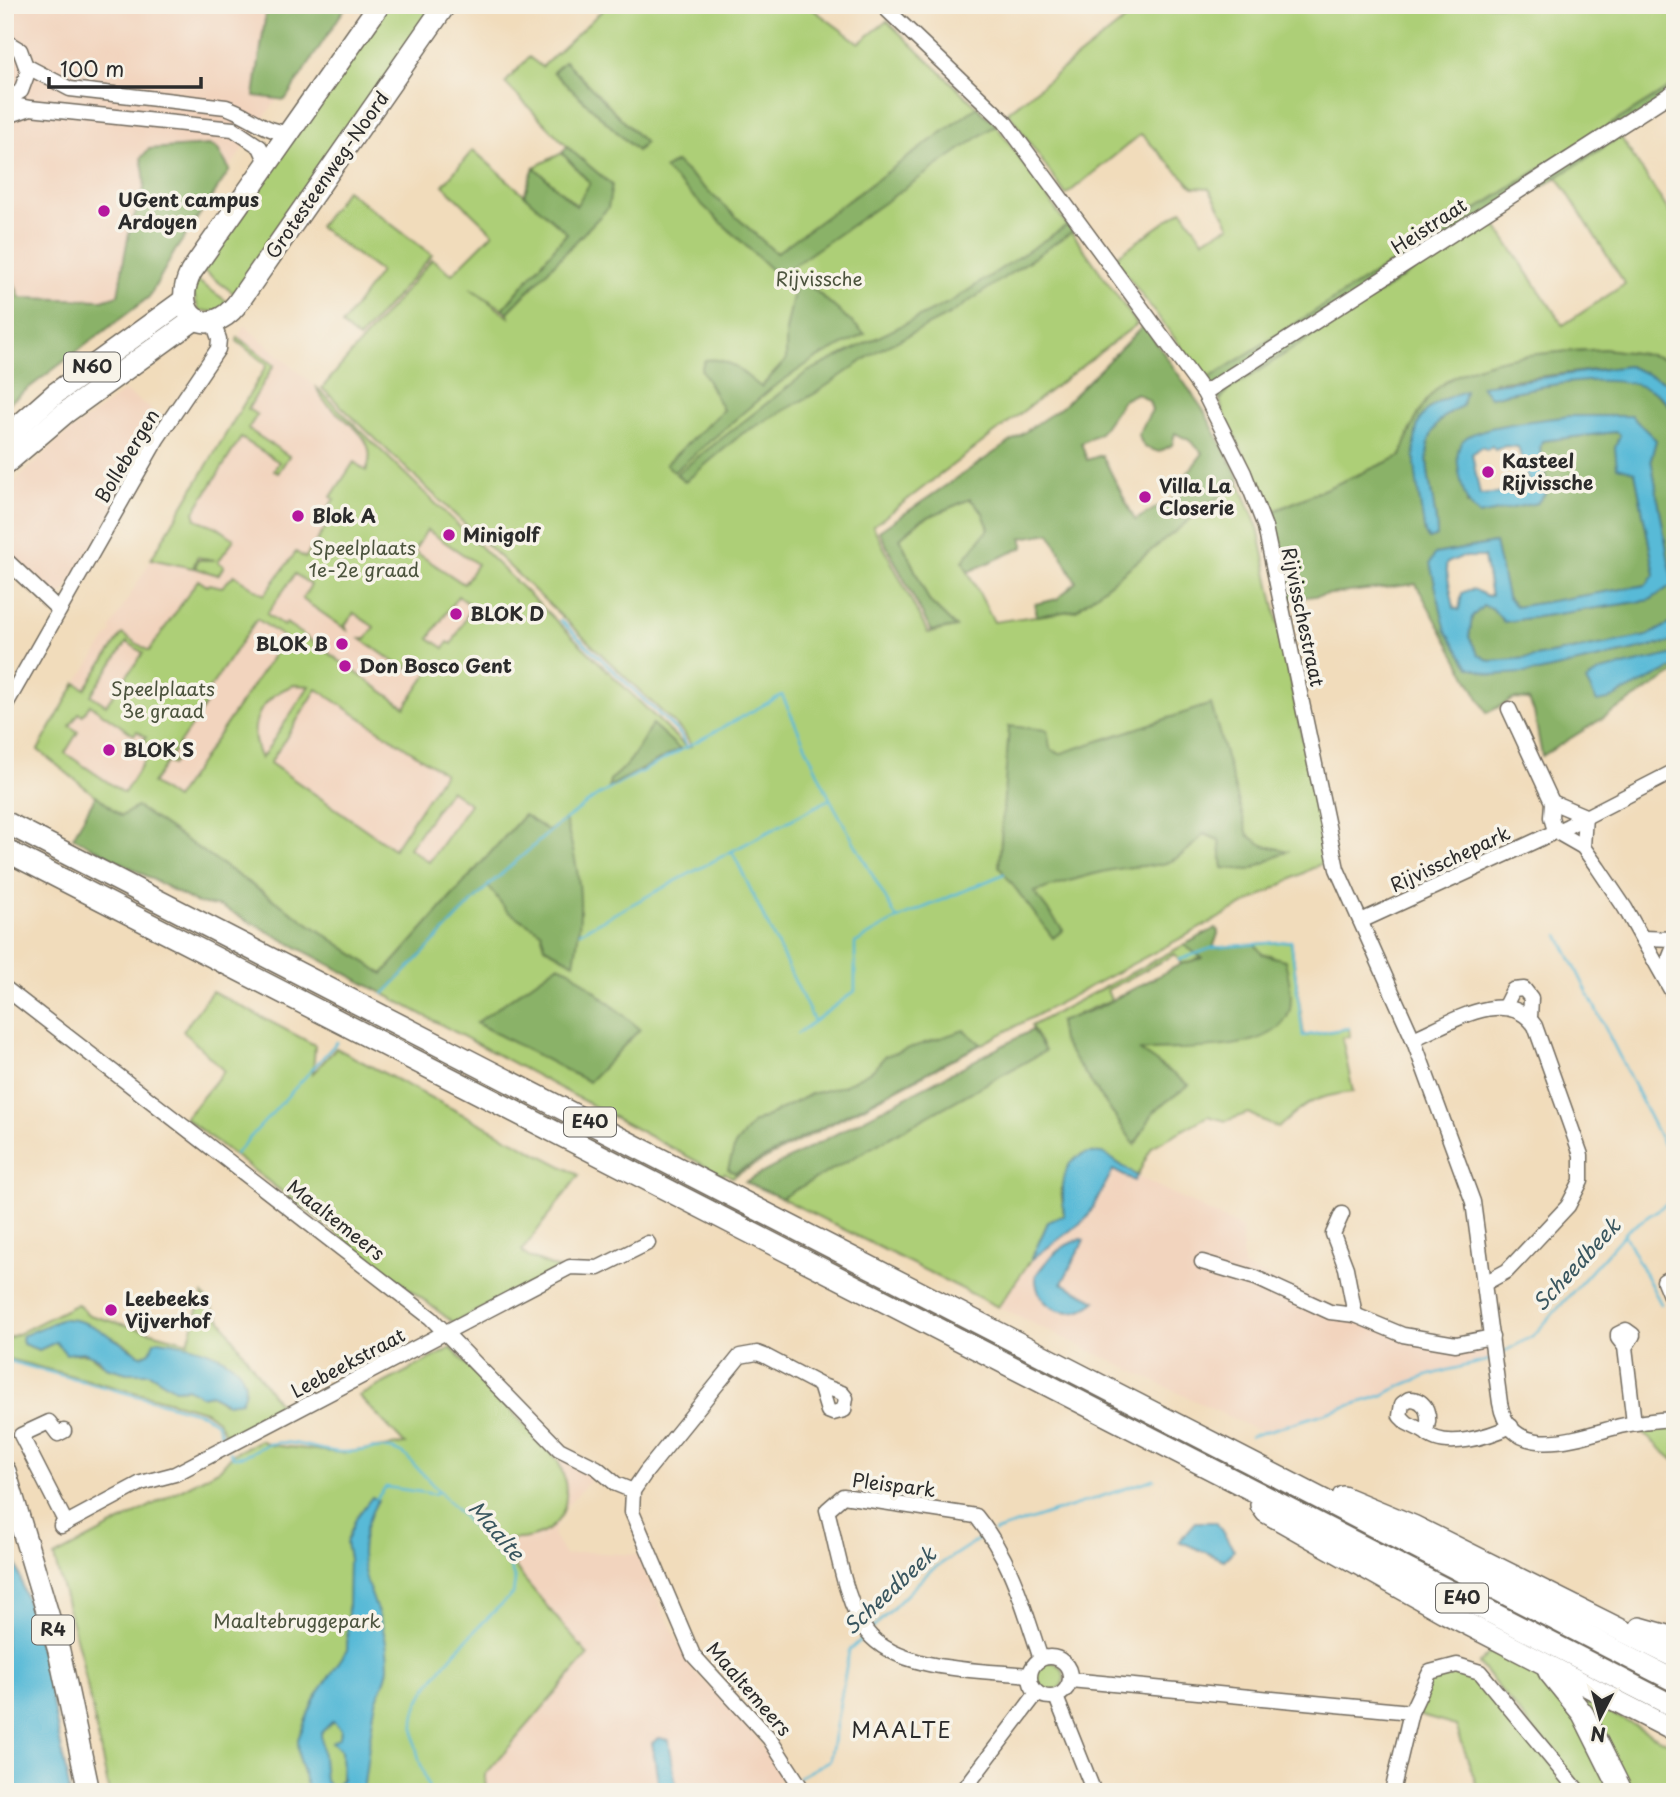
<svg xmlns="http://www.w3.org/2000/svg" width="1680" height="1797" font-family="'Playpen Sans',sans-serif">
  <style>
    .built { fill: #f2d4be }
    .green { fill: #adcf77; stroke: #6c7d51; stroke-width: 2; fill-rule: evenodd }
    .forest { fill: #8ab268; stroke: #5a6e4a; stroke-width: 2; fill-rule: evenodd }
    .water { fill: #59bad7; stroke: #427281; stroke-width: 2; fill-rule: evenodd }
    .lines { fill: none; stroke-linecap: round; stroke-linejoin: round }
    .stream { stroke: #59bad7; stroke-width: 2.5 }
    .minor-casing { stroke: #70695d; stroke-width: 17 }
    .highway-casing { stroke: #70695d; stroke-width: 24 }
    .minor { stroke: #fff; stroke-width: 14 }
    .highway { stroke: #fff; stroke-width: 21 }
    .poi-dot { fill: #b5179e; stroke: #f7f3e8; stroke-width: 2.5 }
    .labels { text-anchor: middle; stroke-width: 7; stroke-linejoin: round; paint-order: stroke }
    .shield { fill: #f7f3e8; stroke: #686764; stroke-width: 2 }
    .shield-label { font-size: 18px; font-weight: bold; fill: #2b2b2b }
    .street-label { font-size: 19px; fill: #2b2b2b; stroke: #f7f3e8 }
    .poi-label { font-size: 19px; font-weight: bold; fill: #2b2b2b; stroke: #f7f3e8; text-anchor: start }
    .park-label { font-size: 19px; fill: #4c543e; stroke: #f7f3e8 }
    .water-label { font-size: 21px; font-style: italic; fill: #39565f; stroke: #f7f3e8 }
    .neighbourhood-label { font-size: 21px; letter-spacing: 2px; fill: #2b2b2b; stroke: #f7f3e8 }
  </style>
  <rect width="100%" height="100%" fill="#f7f3e8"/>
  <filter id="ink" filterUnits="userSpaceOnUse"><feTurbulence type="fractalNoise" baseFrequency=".0143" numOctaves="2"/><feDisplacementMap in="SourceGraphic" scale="14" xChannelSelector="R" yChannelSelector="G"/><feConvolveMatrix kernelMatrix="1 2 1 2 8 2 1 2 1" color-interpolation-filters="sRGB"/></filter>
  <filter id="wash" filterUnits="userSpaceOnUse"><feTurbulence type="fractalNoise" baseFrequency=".00686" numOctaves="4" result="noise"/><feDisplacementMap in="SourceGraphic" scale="28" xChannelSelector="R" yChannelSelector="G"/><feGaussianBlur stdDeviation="1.57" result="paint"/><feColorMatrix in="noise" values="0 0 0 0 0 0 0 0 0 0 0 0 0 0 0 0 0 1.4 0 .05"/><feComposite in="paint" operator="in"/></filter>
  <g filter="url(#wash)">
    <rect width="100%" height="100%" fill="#f1dcbb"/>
    <!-- built -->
    <g class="built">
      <polygon points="5,5 347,5 285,100 277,100 257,127 175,251 149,297 5,406"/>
      <polygon points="244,325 317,388 687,748 597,796 549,831 524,815 383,974 121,816 38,750 76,683 112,631 110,629 267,365 237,341"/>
      <polygon points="124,391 150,408 161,428 66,590 59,596 51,594 5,553 5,491 59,440"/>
      <polygon points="1113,1169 1134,1181 1137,1176 1242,1228 1243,1267 1332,1306 1405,1330 1456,1338 1484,1334 1489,1360 1441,1372 1398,1386 1384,1395 1263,1433 998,1307 1031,1260 1087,1218"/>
      <polygon points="451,1348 557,1459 593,1477 564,1509 553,1534 565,1556 583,1552 637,1555 690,1667 748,1725 783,1777 766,1792 486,1792 485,1776 588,1655 524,1579 495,1536 359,1396"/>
    </g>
    <!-- green -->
    <g class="green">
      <polygon points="387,5 437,5 235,294 201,269"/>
      <path d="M608,5H807L859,43L887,21L977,107L993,128L996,125L1137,324L873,526L928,633L956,627L929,601L900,538L921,520L970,499L982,511L989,528L963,562L994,622L1076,610L1237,477L1258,528L1328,860L732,1177L725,1173L722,1175L384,994L488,886L490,888L565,820L549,831L524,815L383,974L137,807L121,816L38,750L76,683L85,689L122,634L149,651L198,580L207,586L209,584L222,587L234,575L264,595L296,552L305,558L328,524L321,518L334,499L331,497L354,462L366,471C385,430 324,416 317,388L687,748L691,746L684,733L322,388L432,259L452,274L493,233L443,185L473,150L568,233L503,309L470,288L509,317L508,312L539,280L607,187L505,83L529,57L542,67ZM427,530L477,564L464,584L414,551ZM295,574L311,585L302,599L347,630L345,625L354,613L374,627L366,639H361L406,670L415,656L432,667L405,707L286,623L284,626L267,614ZM458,596L472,606L452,644L448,642L444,648L429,638ZM257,619L285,638L175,799L152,783L167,762L172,765L175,761L170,757L206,704L201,701ZM127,642L143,653L106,705L91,695ZM294,685L309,686L261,759C245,726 260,697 294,685ZM317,689L444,773L394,849L270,763ZM90,705L134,735L137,731L146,737L143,741L153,747L124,793L65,753L78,732L70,726L79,713L83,715ZM644,745L679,748L609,786L610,780L628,766ZM450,790L470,804L429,862L409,848Z"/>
      <polygon points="1144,5 1675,5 1675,84 1206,380 1114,258 1182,210 1203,240 1230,226 1209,188 1193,187 1141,134 1066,195 1008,112"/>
      <path d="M1620,136L1675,221V362C1653,356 1629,351 1606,350C1569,348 1475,362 1444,383C1421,399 1410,432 1401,456L1272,512L1222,410L1220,400L1227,391L1492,220L1563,325L1625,284L1557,176Z"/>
      <polygon points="562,153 590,183 577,206 534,167"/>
      <polygon points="346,190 432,255 359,339 342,325 380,272 319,227"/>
      <polygon points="195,279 229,303 220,312 199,311 191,286"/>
      <polygon points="238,337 274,365 248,409 257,415 248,429 289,456 278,473 274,470 279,462 241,438 194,512 196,519 217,527 234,539 218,562 224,566 218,575 195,568 198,560 215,560 197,557 193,568 151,559 267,365 237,341"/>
      <path d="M1291,941L1304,1036L1349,1028L1350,1036L1342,1038L1353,1092C1315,1096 1305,1103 1278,1128L1248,1113L1226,1121L1208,1116L1152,1147L1137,1176L1103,1153L1061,1189L1064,1215L1048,1222L1031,1260L998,1307L781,1198L1045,1051L1031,1026L1184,945L1202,958L1181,964L1175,954L1107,990L1111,1000L1078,1014L1135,1145L1154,1111L1189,1085L1139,1051L1175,1047L1270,955L1262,954L1255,944Z"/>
      <polygon points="212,991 315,1045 313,1073 336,1048 579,1175 522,1251 528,1257 559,1269 454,1323 185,1118 224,1071 183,1031"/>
      <path d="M203,1294L284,1412L229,1440L217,1420L205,1411L5,1358V1340L77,1304L89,1315L188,1342ZM82,1322L120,1341L142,1356L172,1342C201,1348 247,1357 244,1394L224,1403L211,1394L201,1396L187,1388L175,1389L149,1373H127L106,1367L89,1354H77L56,1342L39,1350L23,1344L22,1336L54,1324Z"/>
      <path d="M451,1348L557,1459C583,1512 551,1547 496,1538L524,1579L588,1655L485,1775L486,1792H109L81,1656L54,1557L220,1469L233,1454L260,1440L270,1445L341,1453L405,1444L359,1396Z"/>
      <polygon points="1675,1425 1675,1461 1637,1428"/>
      <polygon points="1491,1652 1675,1746 1675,1792 1585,1792 1478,1663"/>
      <circle cx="1049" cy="1677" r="15"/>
      <polygon points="1455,1669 1480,1676 1575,1792 1479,1792 1456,1726 1414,1714 1431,1676"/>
    </g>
    <!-- forest -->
    <g class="forest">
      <polygon points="267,5 347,5 285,100 254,96"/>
      <polygon points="565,61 645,143 637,151 553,72"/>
      <polygon points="1675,84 1675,101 1227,391 1220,400 1206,380"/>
      <path d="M977,107L996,125L790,268L865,334L813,360L772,388L674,472L666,464L723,410L701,369L705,360C729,356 743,374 761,387L786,360V331L794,291L664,169L676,162L776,253Z"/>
      <path d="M209,145L217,148L230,170L175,251L149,297L5,406V189L8,190L5,260L20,298L102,300L118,295C123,270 125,241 134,217C144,191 148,188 141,158L149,149Z"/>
      <polygon points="567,147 612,185 608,208 508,312 503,309 567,233 524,195 534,167 576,206 590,183 562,153"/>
      <polygon points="1069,224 1073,231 949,315 877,351 816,393 743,433 685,482 676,474 807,372 952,301"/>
      <path d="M1144,325L1204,411L1240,480L1076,610L1037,616L1035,604L1057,599L1076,582L1050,533L1021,538L1024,547L968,572L963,561L989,528L982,511L970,499L921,520L900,538L929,601L956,627L931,631L879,531L1063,406ZM1137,393L1149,401L1152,410L1138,435L1144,447L1159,452L1172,445L1175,433L1189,440L1203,453L1176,488L1180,494L1135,520L1102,455L1087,460L1081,443L1100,433L1123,400Z"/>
      <path d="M1605,349L1651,355L1675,362V393L1671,384L1628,366L1495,382L1490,397C1522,390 1609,372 1638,383C1653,389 1663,398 1673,410L1675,621L1647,636L1530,658L1490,661L1478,654L1469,637L1472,617L1483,606L1492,608L1504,622L1650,600L1673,584L1651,459L1656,440L1631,416L1467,437V504L1537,503L1546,478L1540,448L1542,441L1615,432L1620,435L1615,448L1635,472L1655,574L1647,585L1516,607L1507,597L1495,543L1435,554L1469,667L1538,672L1675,641V654L1668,658L1601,671L1662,674L1675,667V673L1542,756L1534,712L1529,700L1514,699L1487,713L1416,584L1290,599L1272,512L1401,456C1410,431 1421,399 1444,383C1489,352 1553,353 1605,349ZM1462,406C1403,431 1437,488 1437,535L1429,539L1425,534L1415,448L1420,420Z"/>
      <path d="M1211,704L1248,835L1263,845L1288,851L1250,870L1223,868L1219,840L1204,834C1164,878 1158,859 1107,871C1083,876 1058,885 1034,892L1063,930L1053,938L999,867L1009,726L1047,730L1050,748L1059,754Z"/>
      <path d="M652,724L680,749L609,787L610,780C634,762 637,748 652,724Z"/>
      <path d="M96,795L121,816L137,807L383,974L524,815L549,831L565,819C581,876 585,905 574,963L545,947L541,932L507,911L488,886L384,994L222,907L197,903L73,837Z"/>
      <path d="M1216,928L1219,931L1213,948L1255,944L1262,954L1285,960C1288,976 1293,992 1290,1009C1279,1057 1177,1046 1140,1051L1189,1085L1154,1111L1135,1145L1062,1041L1059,1022L1097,1008L1181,964L1202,958L1184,945Z"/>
      <polygon points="558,965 570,970 640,1029 589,1082 476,1023"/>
      <polygon points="964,1030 981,1044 735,1173 728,1169 735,1145 753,1123 811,1094 843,1086 873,1070 885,1056"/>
      <polygon points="1032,1030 1045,1051 781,1198 745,1182"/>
    </g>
    <!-- water -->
    <g class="water">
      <path d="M1628,366L1671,384L1675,393V420C1662,356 1534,387 1490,397L1481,386Z"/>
      <path d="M1465,391L1462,406C1403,431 1437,489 1437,536L1429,539L1425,534C1421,505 1407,446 1420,420C1428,404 1450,396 1465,391Z"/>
      <path d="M1569,416H1631L1656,440L1651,459L1673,584L1650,600L1504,622L1492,608L1483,606L1472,617L1469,637L1478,654L1490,661L1530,658L1647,636L1675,621V641L1538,672L1493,675L1469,667L1446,631L1430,563L1435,554L1495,543L1507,597L1516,607L1646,585L1655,574L1635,472L1617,467L1615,448L1620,435L1615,432L1542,441L1540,448L1546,493L1537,503L1479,515C1464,502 1463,490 1459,472C1457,460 1455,445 1467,437C1486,424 1544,420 1569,416ZM1492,446L1495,450L1505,446L1518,447L1529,484L1524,491L1480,495L1472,454L1482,447L1487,450ZM1461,557H1484L1491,596C1477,597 1480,583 1462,593L1459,610L1454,608L1446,567L1447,563Z"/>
      <polygon points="1675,654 1675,667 1608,700 1597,702 1586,681 1601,671"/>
      <path d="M1088,1153H1103L1137,1176L1134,1181L1113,1170L1087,1218L1031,1260L1048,1222L1064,1215C1062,1190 1058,1160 1088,1153Z"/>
      <path d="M1081,1239L1084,1240L1062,1283L1096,1301C1073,1323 1034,1310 1036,1275C1048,1258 1061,1245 1081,1239Z"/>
      <path d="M62,1319C91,1317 119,1344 142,1356L150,1352L154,1342L159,1340C187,1343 263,1359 241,1401L227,1403L211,1394L201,1396L187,1388L175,1389L149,1373H127L106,1367L98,1358L83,1352L66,1354L56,1342L39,1350L23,1344L22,1336Z"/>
      <path d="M372,1497L378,1500C337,1572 388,1597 388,1666C388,1681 378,1692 375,1706C370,1734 367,1763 363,1792H309L299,1760L298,1739L314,1700L347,1650L349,1559L346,1543L356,1518ZM333,1721L341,1729L340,1737L332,1742L341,1750L342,1779L334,1788L325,1781L321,1733Z"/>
      <polygon points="1196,1522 1216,1522 1234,1550 1224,1560 1179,1541"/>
      <polygon points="5,1523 45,1666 70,1792 5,1792"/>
      <polygon points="659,1738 669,1740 676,1786 659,1787 652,1743"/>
    </g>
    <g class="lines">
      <!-- stream -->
      <g class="stream">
        <polyline points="560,620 680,734 687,748"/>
        <polyline points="732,851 814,1021"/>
        <polyline points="897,919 1004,874"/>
        <polyline points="580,932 830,799"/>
        <polyline points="1559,935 1675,1168"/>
        <polyline points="1179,960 1212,948 1291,941 1303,1036 1349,1028"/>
        <polyline points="384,994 488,886 555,827 597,796 782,695 830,799 897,919 855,943 855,991 797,1034"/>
        <polyline points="235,1154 337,1042"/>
        <polyline points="1625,1236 1661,1304"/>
        <polyline points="1502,1353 1534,1335 1628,1230 1675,1198"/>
        <polyline points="5,1360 203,1414 216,1423 224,1440"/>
        <path d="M1251,1436L1384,1395C1415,1376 1454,1369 1489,1360"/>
        <path d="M230,1452L233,1457C247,1458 256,1448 269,1444C292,1438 317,1451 340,1452C363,1453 383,1442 404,1454L510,1567L515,1580L513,1594C487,1617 421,1682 415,1714C410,1741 422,1767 430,1792"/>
        <polyline points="376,1499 386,1487 434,1494 440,1491"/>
        <polyline points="994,1532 1154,1479"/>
        <polyline points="872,1629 930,1571 985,1535"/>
        <polyline points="799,1777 830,1760 849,1651 865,1636"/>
        <polyline points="776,1792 790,1782"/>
      </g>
    </g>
  </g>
  <g filter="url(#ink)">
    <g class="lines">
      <defs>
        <g id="minor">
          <path d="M882,5L1005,122L1204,393L1244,473L1265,527L1337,869L1413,1039L1473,1202L1500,1403C1511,1465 1581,1436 1620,1426C1638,1422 1657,1420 1675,1419"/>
          <polyline points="5,41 20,50 28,72 21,91 5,101"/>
          <path d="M28,67L70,89L226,107C249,114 268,135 291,132"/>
          <polyline points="5,103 30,108 233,129 260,147 268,165"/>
          <polyline points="5,117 28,109"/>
          <polyline points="1204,393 1675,91"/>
          <polyline points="5,559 59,610"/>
          <polyline points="5,706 157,439 218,349 219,339 213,322"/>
          <polyline points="1509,709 1552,802 1551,817 1555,831 1583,847 1598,868 1625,908 1675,997"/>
          <polyline points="1552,802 1585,816 1583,847"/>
          <polyline points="1361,921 1568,826 1675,771"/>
          <polyline points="1642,938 1675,939"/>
          <polyline points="1663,974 1675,944"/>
          <polyline points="5,988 431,1318 559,1449 597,1468 616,1484 633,1491"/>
          <polyline points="1505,1006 1513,990 1524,989 1531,998 1530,1018"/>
          <path d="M1413,1039C1447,1025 1507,984 1535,1026L1581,1155V1181L1568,1206L1507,1271L1485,1283"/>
          <polyline points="1342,1214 1333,1234 1346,1268 1355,1315"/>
          <polyline points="1202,1262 1256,1278 1330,1312 1355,1315 1403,1335 1456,1344 1492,1337"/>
          <polyline points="1675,1275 1664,1281 1671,1298 1675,1296"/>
          <polyline points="1625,1347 1618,1338 1618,1334 1626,1330 1633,1335 1625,1347 1634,1423"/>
          <path d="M1409,1399C1427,1398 1432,1418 1425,1432L1407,1423L1400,1416L1402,1404Z"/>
          <polyline points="64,1431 58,1434 49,1422 21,1435 66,1523"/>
          <path d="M1425,1432C1444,1451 1490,1436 1511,1426"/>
          <polyline points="61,1526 141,1483 175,1474 570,1267 598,1268 648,1243"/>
          <circle cx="1050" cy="1677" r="20"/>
          <path d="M1029,1675C983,1670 898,1672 867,1632C845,1604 837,1546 827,1510L843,1496L976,1516C1012,1560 1023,1606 1041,1659"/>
          <polyline points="1070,1680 1411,1712"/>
          <polyline points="1056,1697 1094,1792"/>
          <polyline points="804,1792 769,1738 693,1655 632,1512 633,1491 646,1472 740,1356 757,1353 765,1356 820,1385 828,1411 833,1413 844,1410 846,1398 842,1393 820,1385"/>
          <polyline points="962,1792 1037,1693"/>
          <polyline points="1392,1792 1411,1712 1430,1672 1457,1665 1480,1672 1579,1792"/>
        </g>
        <g id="highway">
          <path d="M379,5L191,272C169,316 208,341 237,304L445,5"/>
          <polyline points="5,438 56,393 183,301"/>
          <polyline points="5,464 65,413 195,319"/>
          <polyline points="5,822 1675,1681"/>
          <polyline points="5,850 1675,1707"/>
          <polyline points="5,1471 59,1651 89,1792"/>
          <polyline points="1343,1497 1413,1526 1675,1657"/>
          <polyline points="1261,1505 1266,1512 1444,1612 1675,1731"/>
          <polyline points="1640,1628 1675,1638"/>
          <polyline points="1549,1672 1583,1714 1622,1792"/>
        </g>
      </defs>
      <!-- minor casing -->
      <use href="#minor" class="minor-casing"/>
      <!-- highway casing -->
      <use href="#highway" class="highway-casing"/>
      <!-- minor -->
      <use href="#minor" class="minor"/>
      <!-- highway -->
      <use href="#highway" class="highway"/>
    </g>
  </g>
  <!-- markers -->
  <g class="poi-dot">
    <circle cx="104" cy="211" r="7"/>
    <circle cx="1488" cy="472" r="7"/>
    <circle cx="1145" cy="497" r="7"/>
    <circle cx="298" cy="516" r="7"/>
    <circle cx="449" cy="535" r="7"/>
    <circle cx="456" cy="614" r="7"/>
    <circle cx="342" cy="644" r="7"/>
    <circle cx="345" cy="666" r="7"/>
    <circle cx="109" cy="750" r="7"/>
    <circle cx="111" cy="1310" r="7"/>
  </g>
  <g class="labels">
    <!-- shield labels -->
    <g class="shield">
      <rect x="64" y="352.5" width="56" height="29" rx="5"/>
      <rect x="564" y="1107.5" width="52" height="29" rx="5"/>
      <rect x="1436" y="1583.5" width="52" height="29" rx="5"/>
      <rect x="32" y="1615.5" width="42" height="29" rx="5"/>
    </g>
    <g class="shield-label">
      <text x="92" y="373">N60</text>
      <text x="590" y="1128">E40</text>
      <text x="1462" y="1604">E40</text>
      <text x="53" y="1636">R4</text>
    </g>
    <!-- street labels -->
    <g class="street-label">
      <text transform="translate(327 175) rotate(-55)" y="7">Grotesteenweg-Noord</text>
      <text transform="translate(1429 226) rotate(-33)" y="7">Heistraat</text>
      <text transform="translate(127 456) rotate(-59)" y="7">Bollebergen</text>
      <text transform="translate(1303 617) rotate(78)" y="7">Rijvisschestraat</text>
      <text transform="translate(1450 859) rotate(-25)" y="7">Rijvisschepark</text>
      <text transform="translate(336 1220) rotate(38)" y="7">Maaltemeers</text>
      <text transform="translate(348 1363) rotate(-28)" y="7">Leebeekstraat</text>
      <text transform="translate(894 1485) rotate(7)" y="7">Pleispark</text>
      <text transform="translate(749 1689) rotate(49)" y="7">Maaltemeers</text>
    </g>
    <!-- poi labels -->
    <g class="poi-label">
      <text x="118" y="207">UGent campus<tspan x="118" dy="22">Ardoyen</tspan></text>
      <text x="1502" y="468">Kasteel<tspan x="1502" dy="22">Rijvissche</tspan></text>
      <text x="1159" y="493">Villa La<tspan x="1159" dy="22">Closerie</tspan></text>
      <text x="312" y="523">Blok A</text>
      <text x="463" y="542">Minigolf</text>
      <text x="470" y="621">BLOK D</text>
      <text x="328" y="651" text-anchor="end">BLOK B</text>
      <text x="359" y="673">Don Bosco Gent</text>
      <text x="123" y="757">BLOK S</text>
      <text x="125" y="1306">Leebeeks<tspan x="125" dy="22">Vijverhof</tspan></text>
    </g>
    <!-- park labels -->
    <g class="park-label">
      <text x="819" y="286">Rijvissche</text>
      <text x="364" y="555">Speelplaats<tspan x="364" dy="22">1e-2e graad</tspan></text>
      <text x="163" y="696">Speelplaats<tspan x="163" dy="22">3e graad</tspan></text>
      <text x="297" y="1628">Maaltebruggepark</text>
    </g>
    <!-- water labels -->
    <g class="water-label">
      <text transform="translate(1577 1265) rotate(-47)" y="7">Scheedbeek</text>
      <text transform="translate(496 1531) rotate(49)" y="7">Maalte</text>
      <text transform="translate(890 1591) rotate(-43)" y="7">Scheedbeek</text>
    </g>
    <!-- neighbourhood labels -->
    <g class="neighbourhood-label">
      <text x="902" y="1738">MAALTE</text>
    </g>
  </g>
  <!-- margin -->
  <rect width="1680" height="1797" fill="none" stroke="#f7f3e8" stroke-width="28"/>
  <!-- north arrow -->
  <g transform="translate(1600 1717) rotate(186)" stroke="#f7f3e8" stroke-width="5" paint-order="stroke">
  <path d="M0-5L12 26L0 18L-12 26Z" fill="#2b2b2b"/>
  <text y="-10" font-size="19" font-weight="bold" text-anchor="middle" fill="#2b2b2b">N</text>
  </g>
  <!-- scale -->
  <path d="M49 77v10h152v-10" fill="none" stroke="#2b2b2b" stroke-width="3.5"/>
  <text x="60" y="77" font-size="21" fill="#2b2b2b" stroke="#f7f3e8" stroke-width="5" paint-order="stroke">100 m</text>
</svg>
